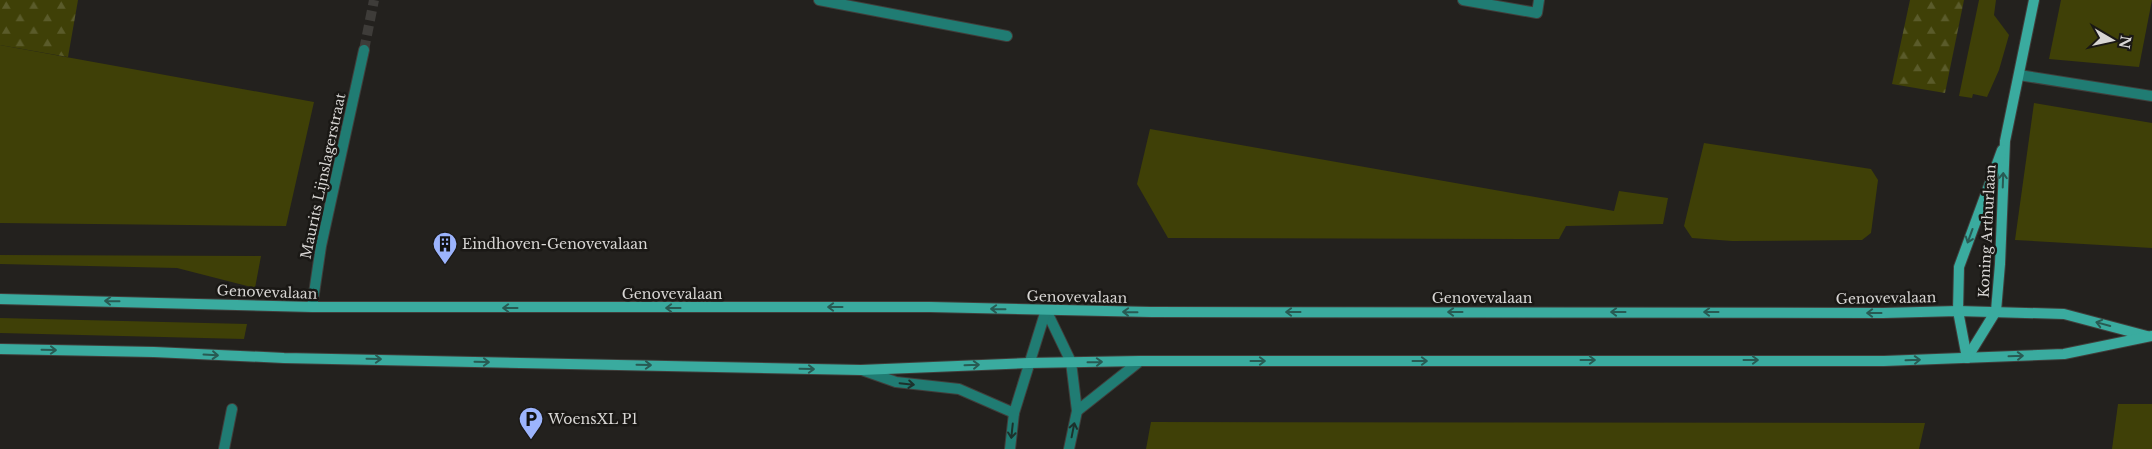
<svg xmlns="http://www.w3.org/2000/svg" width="2152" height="449" font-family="'Libre Baskerville',serif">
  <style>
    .grass { fill: #3f4007 }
    .forest { fill: url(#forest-firs) }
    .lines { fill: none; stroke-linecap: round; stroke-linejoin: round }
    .street-tunnel { stroke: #3e3c39; stroke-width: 10; stroke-dasharray: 10 5; stroke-linecap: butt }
    .street-casing { stroke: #403e3b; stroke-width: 12 }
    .secondary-casing { stroke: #403e3b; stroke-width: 12 }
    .street { stroke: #207c73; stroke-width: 10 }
    .secondary { stroke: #3aab9f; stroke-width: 10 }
    .oneway { stroke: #285a53 }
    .oneway2 { stroke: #1c312c }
    .labels { text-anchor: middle; stroke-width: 5; stroke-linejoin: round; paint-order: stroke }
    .street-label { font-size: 14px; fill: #d8d6d4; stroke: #1a1815 }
    .poi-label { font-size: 14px; fill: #d8d6d4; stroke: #1a1815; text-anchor: start }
  </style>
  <defs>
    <pattern id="forest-firs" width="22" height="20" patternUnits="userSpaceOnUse" patternTransform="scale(1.25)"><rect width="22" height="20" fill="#3f4007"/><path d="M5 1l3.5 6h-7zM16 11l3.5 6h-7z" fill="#5a5b2a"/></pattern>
  </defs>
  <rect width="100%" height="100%" fill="#23211e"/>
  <!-- grass -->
  <g class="grass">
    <polygon points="1979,0 1996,0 1994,15 2009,35 1999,70 1987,97 1973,94 1972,98 1959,96"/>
    <polygon points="2061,0 2152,0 2139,67 2049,59"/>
    <polygon points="0,45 314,102 286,226 0,223"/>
    <polygon points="2034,103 2152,123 2152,248 2015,240"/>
    <polygon points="1150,129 1614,211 1619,191 1668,198 1663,224 1566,226 1559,239 1168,238 1137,184"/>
    <polygon points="1704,143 1871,169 1878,180 1871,233 1862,240 1732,241 1692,238 1684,226"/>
    <polygon points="0,255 261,256 255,288 177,268 0,264"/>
    <polygon points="0,318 247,324 244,339 0,333"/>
    <polygon points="2118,404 2152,404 2152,449 2112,449"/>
    <polygon points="1151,422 1925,423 1919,449 1146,449"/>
  </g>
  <!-- forest -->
  <g class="forest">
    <polygon points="0,0 78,0 68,57 0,45"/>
    <polygon points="1910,0 1964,0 1945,93 1892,84"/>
  </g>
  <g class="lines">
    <!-- street-tunnel -->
    <polyline class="street-tunnel" points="364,50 374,0"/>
    <defs>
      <g id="street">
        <polyline points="819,0 1007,36"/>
        <polyline points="1463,0 1537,13 1539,0"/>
        <polyline points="2019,75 2152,96"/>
        <polyline points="312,307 321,246 364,50"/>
        <polyline points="1046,310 1071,362 1077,411 1069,449"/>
        <polyline points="862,370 896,382 959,389 1014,413"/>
        <polyline points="1077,411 1140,361"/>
        <polyline points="224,449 232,409"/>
        <polyline points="1010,449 1014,413 1046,310"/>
      </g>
      <g id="secondary">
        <polyline points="0,299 312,307 930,307 1151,312 1883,313 1958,311 2064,314 2147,336"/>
        <polyline points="0,349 154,352 284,358 861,370 1029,363 1140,361 1884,361 2064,354 2152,336"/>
        <polyline points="1967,358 1996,311 2000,264 2005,141 2034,0"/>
        <polyline points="1967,358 1958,311 1959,267 2002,150"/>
      </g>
    </defs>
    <!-- street casing -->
    <use href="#street" class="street-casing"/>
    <!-- secondary casing -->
    <use href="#secondary" class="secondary-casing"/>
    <!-- street -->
    <use href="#street" class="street"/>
    <!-- secondary -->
    <use href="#secondary" class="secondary"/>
  </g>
  <!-- one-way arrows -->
  <defs><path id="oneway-shaft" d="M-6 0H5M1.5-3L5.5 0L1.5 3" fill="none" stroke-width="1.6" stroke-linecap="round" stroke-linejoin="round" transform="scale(1.25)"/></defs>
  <g class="oneway">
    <use href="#oneway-shaft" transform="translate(2003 180) rotate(-88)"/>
    <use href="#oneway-shaft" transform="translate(1970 236) rotate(110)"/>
    <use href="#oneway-shaft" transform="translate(112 301) rotate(-179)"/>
    <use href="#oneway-shaft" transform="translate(835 307) rotate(180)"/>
    <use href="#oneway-shaft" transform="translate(510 308) rotate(-180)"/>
    <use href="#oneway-shaft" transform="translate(673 308) rotate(180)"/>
    <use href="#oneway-shaft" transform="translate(998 309) rotate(-179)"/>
    <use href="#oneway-shaft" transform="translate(1130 312) rotate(-179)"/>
    <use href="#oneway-shaft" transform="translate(1293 312) rotate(-180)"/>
    <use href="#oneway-shaft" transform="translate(1455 312) rotate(-180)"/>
    <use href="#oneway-shaft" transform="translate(1618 312) rotate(-180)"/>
    <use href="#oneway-shaft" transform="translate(1711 312) rotate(-180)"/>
    <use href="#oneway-shaft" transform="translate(1874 313) rotate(-180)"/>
    <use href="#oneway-shaft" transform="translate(2103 324) rotate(-165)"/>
    <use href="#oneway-shaft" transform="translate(49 350) rotate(1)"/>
    <use href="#oneway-shaft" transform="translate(211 355) rotate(3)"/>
    <use href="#oneway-shaft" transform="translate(2016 356) rotate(-2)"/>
    <use href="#oneway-shaft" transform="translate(374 359) rotate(1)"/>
    <use href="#oneway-shaft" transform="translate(1588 360)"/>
    <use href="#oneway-shaft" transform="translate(1751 360)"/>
    <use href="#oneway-shaft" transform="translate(1913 360) rotate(-2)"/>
    <use href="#oneway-shaft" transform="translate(1258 361)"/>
    <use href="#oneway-shaft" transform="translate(1420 361)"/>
    <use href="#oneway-shaft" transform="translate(482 362) rotate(1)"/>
    <use href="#oneway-shaft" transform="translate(1095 362) rotate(-1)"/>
    <use href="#oneway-shaft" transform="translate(644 365) rotate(1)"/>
    <use href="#oneway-shaft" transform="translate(972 365) rotate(-2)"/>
    <use href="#oneway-shaft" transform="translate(807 369) rotate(1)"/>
  </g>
  <g class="oneway2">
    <use href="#oneway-shaft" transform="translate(907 384) rotate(6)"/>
    <use href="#oneway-shaft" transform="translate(1073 430) rotate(-79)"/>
    <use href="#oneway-shaft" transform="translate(1012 431) rotate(96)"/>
  </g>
  <!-- icons -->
  <defs>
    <symbol id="building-pin" viewBox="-11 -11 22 30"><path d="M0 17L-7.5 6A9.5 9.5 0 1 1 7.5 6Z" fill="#9cb4fd" stroke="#1a1815"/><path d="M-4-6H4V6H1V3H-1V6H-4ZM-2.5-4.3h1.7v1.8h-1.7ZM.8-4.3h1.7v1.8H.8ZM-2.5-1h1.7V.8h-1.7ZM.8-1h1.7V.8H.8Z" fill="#111"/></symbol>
    <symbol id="parking-pin" viewBox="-11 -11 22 30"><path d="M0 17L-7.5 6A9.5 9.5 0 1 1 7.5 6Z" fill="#9cb4fd" stroke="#1a1815"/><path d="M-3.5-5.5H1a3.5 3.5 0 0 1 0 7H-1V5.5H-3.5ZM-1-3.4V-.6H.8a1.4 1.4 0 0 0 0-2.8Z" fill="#111"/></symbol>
  </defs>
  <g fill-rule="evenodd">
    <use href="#building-pin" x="431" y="230" width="28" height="38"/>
    <use href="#parking-pin" x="517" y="405" width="28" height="38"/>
  </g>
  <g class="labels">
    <!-- street labels -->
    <g class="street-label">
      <text transform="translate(323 176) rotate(-78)" y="5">Maurits Lijnslagerstraat</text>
      <text transform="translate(1987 231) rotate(-87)" y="5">Koning Arthurlaan</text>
      <text transform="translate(267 292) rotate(2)" y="5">Genovevalaan</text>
      <text x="672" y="299">Genovevalaan</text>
      <text transform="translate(1077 297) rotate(1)" y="5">Genovevalaan</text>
      <text x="1482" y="303">Genovevalaan</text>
      <text transform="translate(1886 298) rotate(-1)" y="5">Genovevalaan</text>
    </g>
    <!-- poi labels -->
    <g class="poi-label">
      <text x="462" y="249">Eindhoven-Genovevalaan</text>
      <text x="548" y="424">WoensXL P1</text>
    </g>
  </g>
  <!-- north arrow -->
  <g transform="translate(2112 40) rotate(99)" stroke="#1a1815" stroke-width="4" paint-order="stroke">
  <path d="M0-4L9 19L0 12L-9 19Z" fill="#d8d6d4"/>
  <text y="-8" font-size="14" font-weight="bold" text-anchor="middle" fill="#d8d6d4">N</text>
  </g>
</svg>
